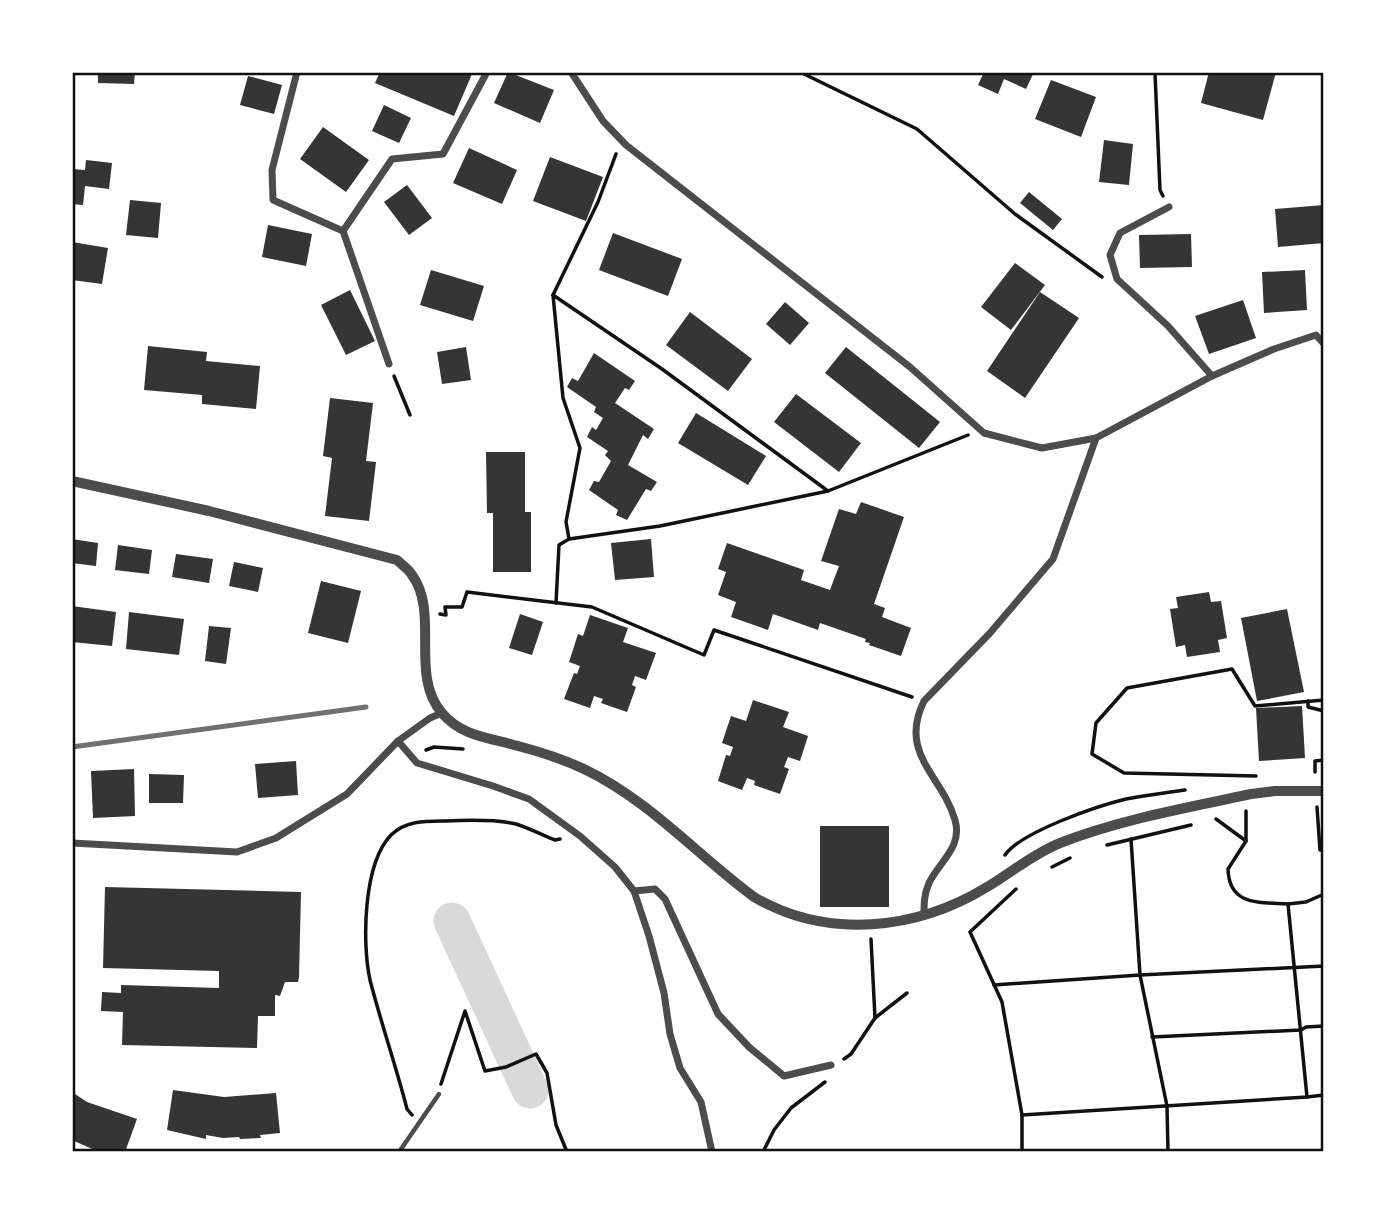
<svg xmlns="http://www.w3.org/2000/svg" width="1396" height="1224" font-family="Manrope,sans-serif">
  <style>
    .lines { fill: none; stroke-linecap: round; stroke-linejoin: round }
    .river { stroke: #d9d9d9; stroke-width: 37 }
    .building { fill: #353535 }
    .path { stroke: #111; stroke-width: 3.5 }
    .service { stroke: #4c4c4c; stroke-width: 4.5 }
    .minor { stroke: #4c4c4c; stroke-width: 7 }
    .tertiary { stroke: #4c4c4c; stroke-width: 10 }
    .rail { stroke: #707070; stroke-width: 5 }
    .neatline { fill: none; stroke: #111; stroke-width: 2.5 }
  </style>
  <rect width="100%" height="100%" fill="#fff"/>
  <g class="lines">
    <!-- river -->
    <polyline class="river" points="452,921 530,1090"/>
  </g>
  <!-- building -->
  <g class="building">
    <polygon points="98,72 135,72 134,84 98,83"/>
    <polygon points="380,72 467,72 472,74 454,116 375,83"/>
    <polygon points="508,72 554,90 540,123 494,103"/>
    <polygon points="984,72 1034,72 1026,89 1004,79 998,94 978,85"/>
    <polygon points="1209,72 1276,72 1263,120 1201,103"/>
    <polygon points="248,76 282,85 274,114 240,105"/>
    <polygon points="1051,80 1096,97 1081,137 1035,119"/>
    <polygon points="384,105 411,118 399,143 372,131"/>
    <polygon points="323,127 369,160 346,192 300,159"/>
    <polygon points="1104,140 1133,144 1129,185 1099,182"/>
    <polygon points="469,148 517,170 502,204 453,183"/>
    <polygon points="550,157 603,177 586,221 533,201"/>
    <polygon points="86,160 112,163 109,189 85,186 83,205 72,204 72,169 85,170"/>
    <polygon points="407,185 432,218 409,235 384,202"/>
    <polygon points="1029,192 1062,219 1053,230 1020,203"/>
    <polygon points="130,200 161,203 158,238 126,235"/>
    <polygon points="1324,205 1324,243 1278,247 1275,209"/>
    <polygon points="268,225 312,234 306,266 262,257"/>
    <polygon points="613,233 682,259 668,296 599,270"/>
    <polygon points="1191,234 1192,267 1140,268 1139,235"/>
    <polygon points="72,242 108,248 102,284 72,280"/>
    <polygon points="1015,263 1045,285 1011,330 981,307"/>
    <polygon points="431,270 484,286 473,321 420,305"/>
    <polygon points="1305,270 1307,310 1264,313 1262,272"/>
    <polygon points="350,290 375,341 346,355 321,305"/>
    <polygon points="1040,292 1079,318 1025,398 987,371"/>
    <polygon points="1243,300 1256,338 1209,354 1195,316"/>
    <polygon points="785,302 809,323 790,345 766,324"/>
    <polygon points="690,312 752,359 728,391 666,345"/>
    <polygon points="148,346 207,352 206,361 260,366 256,409 202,404 202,395 144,390"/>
    <polygon points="466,347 471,380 442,384 437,352"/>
    <polygon points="846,347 940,422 919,448 825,373"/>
    <polygon points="594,353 635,381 629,390 625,388 615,403 654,429 648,439 643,435 628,465 657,482 651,491 646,489 627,520 616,515 618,510 589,490 594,481 599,482 611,461 605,455 608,451 587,437 592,427 596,430 603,418 594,412 596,407 567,387 572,378 578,381"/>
    <polygon points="796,394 861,443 839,472 774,422"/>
    <polygon points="330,398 373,403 366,461 376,462 369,521 325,516 332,458 323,456"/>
    <polygon points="696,413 766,456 748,485 678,443"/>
    <polygon points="486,452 525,452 525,512 531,512 531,572 493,572 493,513 487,513"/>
    <polygon points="861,502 904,517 874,604 885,608 882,617 911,628 901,656 869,645 870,643 865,642 866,639 820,623 818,630 773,614 768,630 731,617 736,602 718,595 726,572 718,569 727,543 804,570 801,580 830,590 839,566 821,561 839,509 856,514"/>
    <polygon points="72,539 98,543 96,566 72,563"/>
    <polygon points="651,539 654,577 615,580 611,543"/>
    <polygon points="118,545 152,550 149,574 115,570"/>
    <polygon points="176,554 213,559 209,583 172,577"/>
    <polygon points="234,562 263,568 258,592 229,586"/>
    <polygon points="321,581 361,591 348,643 308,633"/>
    <polygon points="1209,592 1211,602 1221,601 1227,638 1218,640 1220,652 1187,657 1185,645 1176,647 1170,609 1178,608 1176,597"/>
    <polygon points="72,606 116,612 112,646 72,642"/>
    <polygon points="1287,609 1304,692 1257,701 1241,618"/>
    <polygon points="129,612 184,619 179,655 126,649"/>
    <polygon points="520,614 543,622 532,655 509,648"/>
    <polygon points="590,615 628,628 623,642 656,653 646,680 635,676 632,685 636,687 627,712 601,703 603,699 594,696 590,708 564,699 574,673 577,674 580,666 569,662 578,634 583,636"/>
    <polygon points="209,626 231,628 226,664 205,661"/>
    <polygon points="753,700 789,712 783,727 808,736 800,761 788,757 784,767 789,769 780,794 754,785 755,781 747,778 742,790 718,781 726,755 730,756 733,747 722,743 731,716 746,721"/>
    <polygon points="1302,706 1305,758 1259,761 1256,708"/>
    <polygon points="296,761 298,795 258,798 255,764"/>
    <polygon points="134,769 135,816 93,818 91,771"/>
    <polygon points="149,774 184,775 183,803 149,803"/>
    <rect x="820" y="826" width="69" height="81"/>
    <polygon points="105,887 301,892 299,977 298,982 285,982 280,996 275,995 275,1016 258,1016 257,1048 122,1045 123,1012 101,1011 102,992 121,993 121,985 219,988 219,971 103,968"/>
    <polygon points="173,1090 224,1097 276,1093 280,1133 260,1135 261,1138 240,1139 239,1137 223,1138 206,1135 206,1139 167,1130"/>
    <polygon points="72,1092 87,1102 137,1119 125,1152 99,1152 72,1140"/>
  </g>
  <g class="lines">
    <!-- path -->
    <g class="path">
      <polyline points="800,72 917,129 1015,214 1102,277"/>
      <polyline points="1152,72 1155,73 1160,190 1163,196"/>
      <polyline points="553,295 662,369 828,491"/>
      <polyline points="394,376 410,415"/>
      <polyline points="569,539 566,522 580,448 563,398 553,295 598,202 616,154"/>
      <polyline points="556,603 559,545 569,539 660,526 828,491 968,435"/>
      <polyline points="440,614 446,615 445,607 462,607 467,592 592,607 704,655 714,630 912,697"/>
      <polyline points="1308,701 1308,707 1324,711"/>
      <polyline points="426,750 434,747 463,749"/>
      <polyline points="1315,772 1315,761 1324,760"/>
      <polyline points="1256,776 1124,773 1092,754 1096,723 1127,688 1232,669 1255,706 1324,700"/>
      <polyline points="1317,807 1320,850 1324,850"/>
      <polyline points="1131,839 1140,975 1324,966"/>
      <polyline points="1246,841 1246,811"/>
      <polyline points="1107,845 1191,825"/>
      <path d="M1005,855C1021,832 1097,806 1126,799C1146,795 1166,793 1185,790"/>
      <polyline points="1052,867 1070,858"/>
      <polyline points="1016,889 970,932 1002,1002 1022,1115 1022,1152"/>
      <polyline points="1288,904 1306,902 1324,894"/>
      <polyline points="871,939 875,1018"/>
      <polyline points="994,985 1140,975 1167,1106 1168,1152"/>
      <polyline points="1152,1037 1301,1030 1306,1027 1324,1026"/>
      <polyline points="844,1059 851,1054 875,1018 907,993"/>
      <polyline points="441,1084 465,1011 485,1071 506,1067 536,1054 547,1073 556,1125 567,1152"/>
      <polyline points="1307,1097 1324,1095"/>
      <path d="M412,1115L407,1109C396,1066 381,1023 370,980C362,943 363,864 391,835C406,820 427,821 446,821C468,820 495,819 516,824C529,828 542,835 555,840L560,839"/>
      <path d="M1022,1115L1307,1097L1288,904C1259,902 1229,906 1228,869L1246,841L1216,819"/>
      <polyline points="763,1152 774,1130 791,1108 825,1082"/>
    </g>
    <!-- service -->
    <polyline class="service" points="399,1152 439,1094"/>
    <!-- minor -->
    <g class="minor">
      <polyline points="297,72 272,170 273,200 343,231 389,364"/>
      <polyline points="571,72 603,121 626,145 910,367 984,433 1042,448 1096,438 1212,376 1274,349 1316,335 1324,344"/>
      <polyline points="1169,207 1120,233 1110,255 1117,279 1168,326 1212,376"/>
      <polyline points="343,231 392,159 443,154 487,72"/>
      <polyline points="398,741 417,763 493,786 529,799 580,836 615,867 634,891 649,936 664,993 670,1034 680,1068 701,1102 712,1152"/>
      <polyline points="72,843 237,852 276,838 347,794 398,741 430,718 442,713"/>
      <polyline points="634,891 655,889 665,899 718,1014 749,1047 784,1076 831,1065"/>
      <path d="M924,915C924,904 924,894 929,883C939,862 963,847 955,820C942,775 898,754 924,701L990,633L1053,559L1096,438"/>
    </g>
    <!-- tertiary -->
    <path class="tertiary" d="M72,481L209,511L397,560C402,565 409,569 412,575C440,613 409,675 442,713C462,737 491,738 518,746C541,752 563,759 584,769C649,800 697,855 754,897C827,940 917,930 987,887C1012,872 1033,854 1060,843C1121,819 1187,808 1251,794L1275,791H1324"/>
    <!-- rail -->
    <polyline class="rail" points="72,747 366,707"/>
  </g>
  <!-- border -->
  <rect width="1396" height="1224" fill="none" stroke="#ffffff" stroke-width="147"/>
  <rect x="74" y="74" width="1248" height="1076" class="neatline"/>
</svg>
